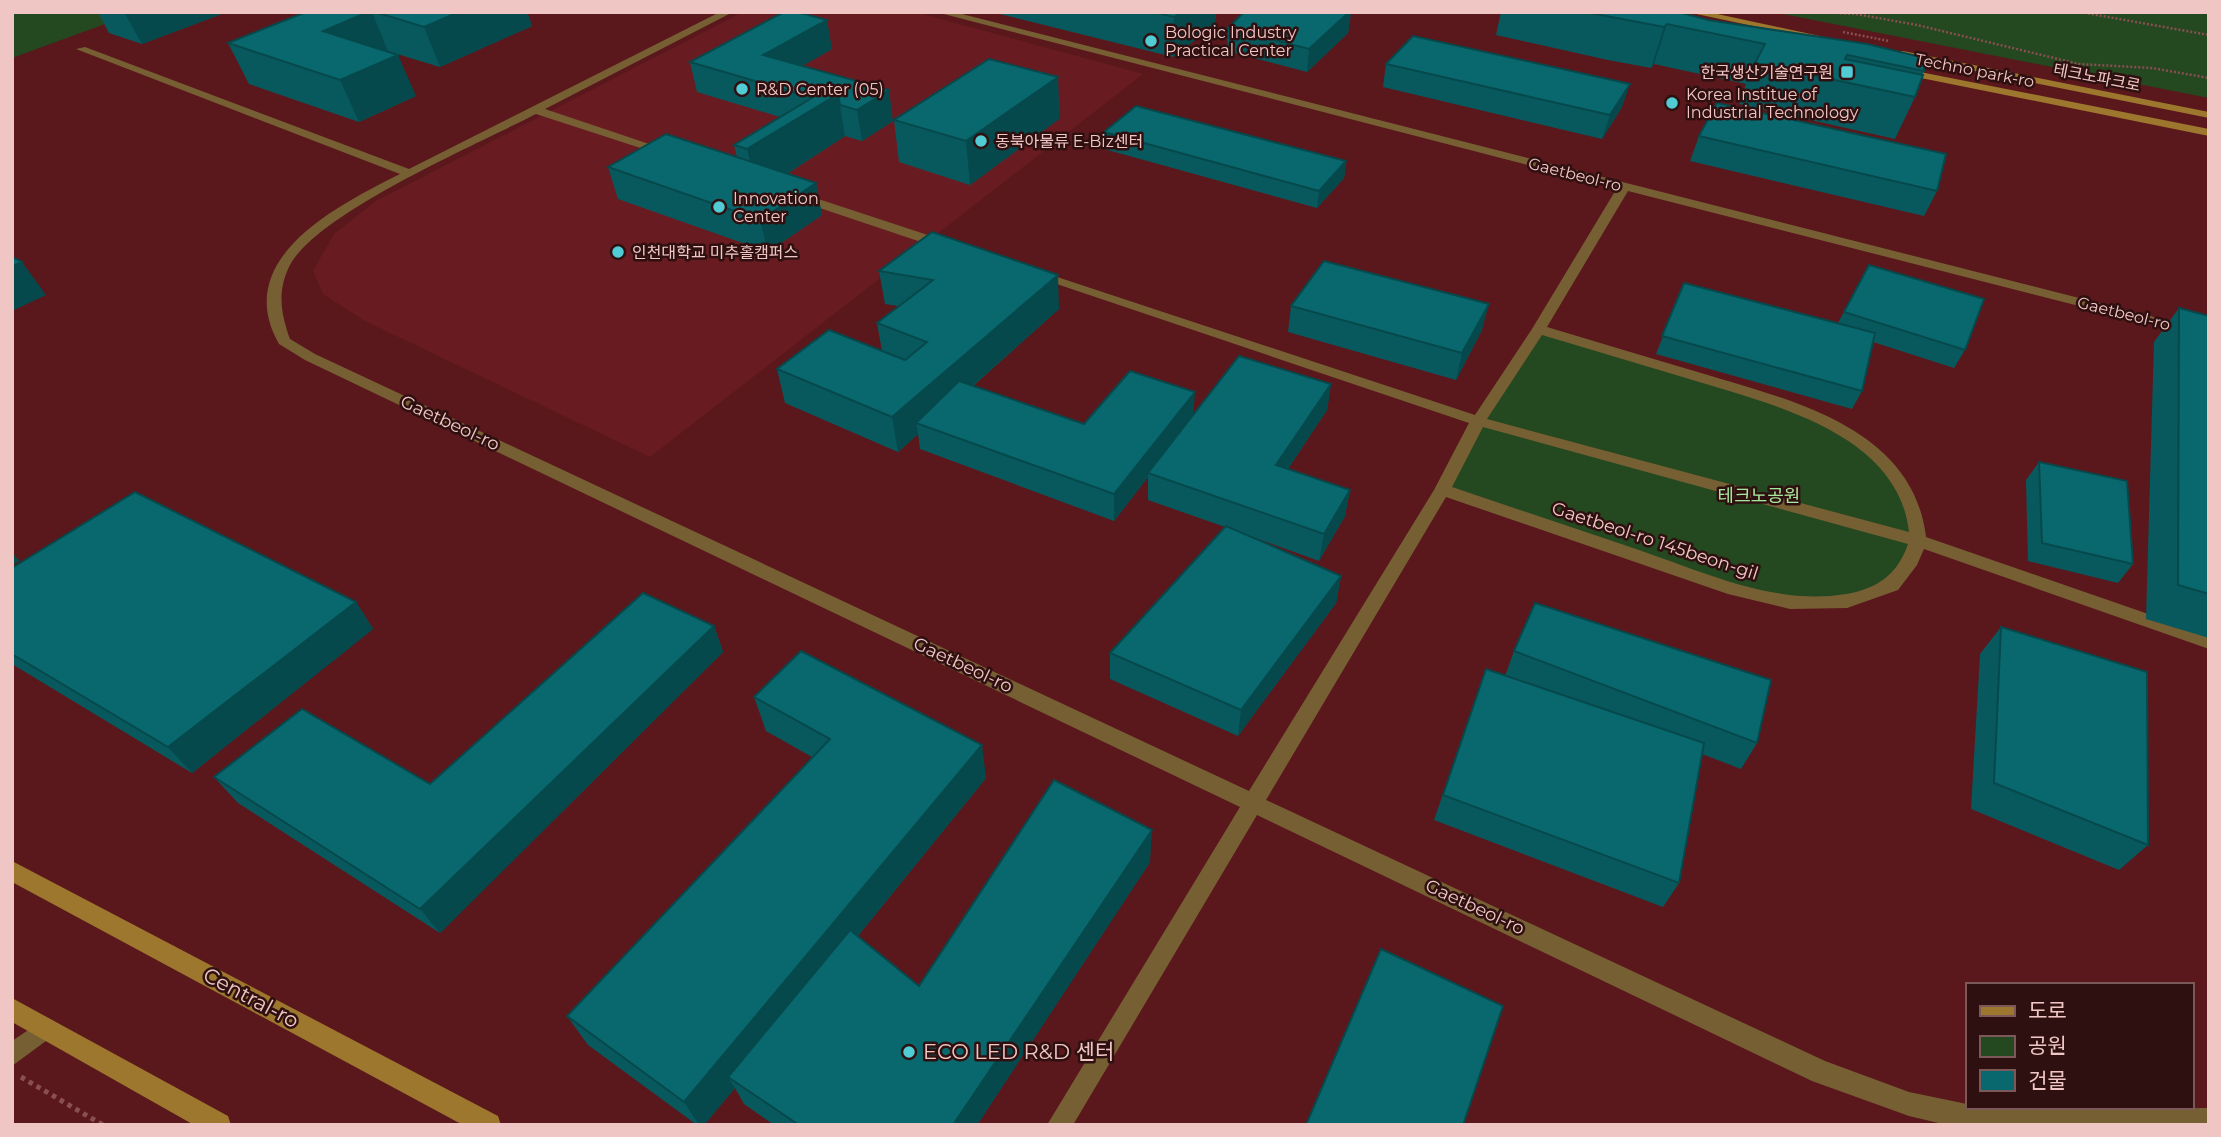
<svg xmlns="http://www.w3.org/2000/svg" width="2221" height="1137" font-family="Montserrat,'Noto Sans KR',sans-serif">
  <style>
    .built { fill: #681c21 }
    .green { fill: #24481f }
    .lines { fill: none; stroke-linecap: round; stroke-linejoin: round }
    .path-far1 { stroke: #894f51; stroke-width: 2.5; stroke-dasharray: 2 2; stroke-linecap: butt }
    .path { stroke: #894f51; stroke-width: 5; stroke-dasharray: 4.5 4.5; stroke-linecap: butt }
    .lane { fill: #775f34; fill-rule: evenodd }
    .street { fill: #775f34; fill-rule: evenodd }
    .secondary { fill: #9c772d; fill-rule: evenodd }
    .wall { fill: #08595e }
    .shaded-wall { fill: #06494c }
    .building { fill: #09686d; stroke: #06494c; stroke-width: 2 }
    .poi-dot { fill: #51ccd4; stroke: #2e1010; stroke-width: 2.5 }
    .labels { text-anchor: middle; stroke-width: 5; stroke-linejoin: round; paint-order: stroke }
    .far-poi-label { font-size: 16px; fill: #f0c6c4; stroke: #2e1010; text-anchor: start }
    .far-street-label { font-size: 16px; fill: #f0c6c4; stroke: #2e1010 }
    .street-label { font-size: 18px; fill: #f0c6c4; stroke: #2e1010 }
    .park-label { font-size: 18px; fill: #a7e79d; stroke: #2e1010 }
    .near-street-label { font-size: 21px; fill: #f0c6c4; stroke: #2e1010 }
    .near-poi-label { font-size: 21px; fill: #f0c6c4; stroke: #2e1010; text-anchor: start }
  </style>
  <rect width="100%" height="100%" fill="#5a181c"/>
  <!-- built -->
  <polygon class="built" points="743,12 915,12 1143,74 650,457 365,321 323,294 313,271 334,234 376,201"/>
  <!-- green -->
  <g class="green">
    <polygon points="138,12 12,58 12,13"/>
    <polygon points="1773,12 2209,12 2209,98"/>
    <polygon points="1539,329 1797,407 1847,433 1903,488 1918,541 1892,585 1847,601 1790,602 1442,490"/>
  </g>
  <g class="lines">
    <!-- path-far1 -->
    <g class="path-far1">
      <polyline points="1816,12 1856,14 1917,25 2079,64 2152,68 2209,78"/>
      <polyline points="2080,12 2209,35"/>
      <polyline points="1843,32 1889,41"/>
    </g>
    <!-- path -->
    <polyline class="path" points="21,1077 103,1125"/>
    <!-- lane -->
    <polygon class="lane" points="46,1018 54,1021 57,1028 54,1035 12,1066 12,1041"/>
    <!-- street -->
    <g class="street">
      <path d="M720,12H733L545,109L670,151V155H662L536,114C480,143 314,214 289,267C277,292 281,314 290,339L315,354L1249,791L1434,490L1469,423L1030,275L1037,271L1042,272L1475,415L1532,329L1617,188L936,12H954L2209,331V339L1628,191L1547,327C1598,342 1649,358 1701,373C1790,400 1913,427 1926,537L2209,635V649L1924,549L1917,565L1898,590L1847,608L1790,609L1728,594L1446,497L1266,800L1825,1061L1909,1092L1967,1104V1107L1992,1109L2209,1108V1125H1947L1909,1116L1812,1081L1257,815L1073,1125H1047L1240,807L305,360L279,344C230,258 339,205 400,174L76,49L85,47L409,169ZM1542,335C1590,349 1638,364 1686,378C1766,403 1898,431 1909,532L1487,419ZM1483,427L1908,544C1898,574 1877,589 1846,594C1776,606 1703,572 1639,550C1576,529 1514,508 1452,487Z"/>
      <polygon points="797,192 949,242 951,245 944,249 939,248 793,199 791,196"/>
    </g>
    <!-- secondary -->
    <g class="secondary">
      <polygon points="1687,12 1708,12 1829,38 1824,41"/>
      <polygon points="1903,51 2209,112 2209,118 1899,56 1899,52"/>
      <polygon points="1900,68 2209,129 2209,136 1896,73 1895,71"/>
      <polygon points="12,861 498,1116 501,1125 463,1125 12,882"/>
      <polygon points="12,998 228,1116 231,1125 194,1125 12,1022"/>
    </g>
  </g>
  <!-- wall -->
  <g class="wall">
    <polygon points="98,12 227,12 142,44 109,33"/>
    <polygon points="306,12 527,12 532,26 440,67 387,51 416,96 359,122 249,84 228,43"/>
    <polygon points="992,12 1216,12 1215,25 1173,57"/>
    <polygon points="1244,12 1351,12 1348,33 1307,72 1227,51 1228,28"/>
    <polygon points="1501,12 1678,12 1924,71 1915,97 1895,139 1739,104 1746,84 1654,64 1651,68 1608,60 1496,35"/>
    <polygon points="832,49 802,66 893,121 862,141 845,136 787,174 816,183 822,215 768,252 618,199 608,167 737,157 734,145 780,117 697,92 690,62"/>
    <polygon points="1386,64 1622,107 1602,139 1383,87"/>
    <polygon points="1058,77 1059,119 970,185 899,162 894,120"/>
    <polygon points="1104,132 1346,161 1344,178 1317,208 1104,149"/>
    <polygon points="1699,136 1937,191 1924,216 1690,161"/>
    <polygon points="932,232 1059,309 973,386 1084,424 1194,414 1331,384 1327,410 1288,469 1350,490 1345,516 1319,561 1250,536 1341,576 1336,603 1238,736 1110,679 1110,653 1225,527 1148,500 1148,477 1114,521 920,449 918,434 898,452 785,403 777,369 882,351 877,323 898,306 885,304 879,271"/>
    <polygon points="1869,265 1965,350 1954,368 1873,342 1862,391 1852,409 1656,354 1684,283 1838,323"/>
    <polygon points="1291,306 1482,330 1456,380 1288,332"/>
    <polygon points="2179,308 2209,316 2209,638 2146,619 2154,342"/>
    <polygon points="2039,462 2133,564 2118,583 2028,561 2026,480"/>
    <polygon points="12,568 356,602 373,629 192,773 12,664"/>
    <polygon points="714,626 723,652 440,933 238,803 214,777 430,784"/>
    <polygon points="2001,627 2148,845 2119,870 1971,809 1980,654"/>
    <polygon points="1514,651 1757,743 1741,769 1702,754 1679,883 1663,907 1434,820 1486,669 1505,676"/>
    <polygon points="754,697 986,778 858,936 919,986 1150,862 977,1125 774,1125 744,1104 735,1088 704,1125 697,1125 588,1045 567,1016 812,757 766,731"/>
  </g>
  <!-- shaded-wall -->
  <g class="shaded-wall">
    <polygon points="124,12 227,12 142,44"/>
    <polygon points="368,12 372,12 388,51 341,71 323,31"/>
    <polygon points="459,12 527,12 532,26 440,67 424,27"/>
    <polygon points="1182,12 1216,12 1215,25 1173,57 1174,17"/>
    <polygon points="1349,12 1351,12 1348,33 1307,72 1309,49"/>
    <polygon points="827,20 832,49 769,85 763,55"/>
    <polygon points="1667,24 1654,64 1651,68 1664,27"/>
    <polygon points="398,55 416,96 359,122 340,80"/>
    <polygon points="1058,77 1059,119 970,185 966,141"/>
    <polygon points="1630,84 1622,107 1602,139 1610,115"/>
    <polygon points="889,90 893,121 862,141 857,110"/>
    <polygon points="838,94 845,136 757,193 747,149"/>
    <polygon points="1346,161 1344,178 1317,208 1319,191"/>
    <polygon points="816,183 822,215 768,252 760,220"/>
    <polygon points="22,262 46,295 12,311 12,266"/>
    <polygon points="1058,275 1059,309 927,426 916,423 918,434 898,452 892,417"/>
    <polygon points="1489,304 1482,330 1456,380 1462,353"/>
    <polygon points="1331,384 1327,410 1273,491 1276,465"/>
    <polygon points="1195,392 1193,419 1148,473 1148,477 1114,521 1114,494"/>
    <polygon points="1350,490 1345,516 1319,561 1324,534"/>
    <polygon points="12,553 20,561 12,565"/>
    <polygon points="1341,576 1336,603 1238,736 1241,710"/>
    <polygon points="356,602 373,629 192,773 168,747"/>
    <polygon points="714,626 723,652 440,933 420,909"/>
    <polygon points="982,745 986,778 738,1083 728,1077 735,1088 704,1125 699,1125 684,1102"/>
    <polygon points="1152,830 1150,862 977,1125 953,1125"/>
  </g>
  <!-- building -->
  <g class="building">
    <polygon points="306,12 368,12 323,31 398,55 340,80 228,43"/>
    <polygon points="375,12 459,12 424,27"/>
    <polygon points="784,12 797,12 827,20 763,55 889,90 857,110 840,105 838,94 825,90 813,98 690,62"/>
    <polygon points="1153,12 1182,12 1174,17"/>
    <polygon points="1244,12 1349,12 1309,49 1228,28"/>
    <polygon points="1585,12 1678,12 1708,20 1867,44 1925,58 1924,71 1847,55 1845,59 1923,75 1915,97 1755,63 1765,44 1667,24 1664,27"/>
    <polygon points="1413,36 1630,84 1610,115 1386,64"/>
    <polygon points="989,59 1058,77 966,141 894,120"/>
    <polygon points="825,90 838,94 747,149 734,145"/>
    <polygon points="1717,103 1946,154 1937,191 1699,136"/>
    <polygon points="1136,106 1346,161 1319,191 1104,132"/>
    <polygon points="666,134 816,183 760,220 608,167"/>
    <polygon points="932,232 1058,275 892,417 777,369 829,330 905,360 927,342 877,323 933,280 879,271"/>
    <polygon points="12,257 22,262 12,266"/>
    <polygon points="1324,261 1489,304 1462,353 1291,306"/>
    <polygon points="1869,265 1984,299 1965,350 1844,312"/>
    <polygon points="1684,283 1875,333 1862,391 1662,336"/>
    <polygon points="2179,308 2209,316 2209,594 2178,585"/>
    <polygon points="1239,356 1331,384 1276,465 1350,490 1324,534 1148,473"/>
    <polygon points="1130,371 1195,392 1114,494 916,423 959,381 1084,424"/>
    <polygon points="2039,462 2127,481 2133,564 2042,543"/>
    <polygon points="135,492 356,602 168,747 12,654 12,568"/>
    <polygon points="1226,526 1341,576 1241,710 1110,653"/>
    <polygon points="643,593 714,626 420,909 214,777 302,709 430,784"/>
    <polygon points="1535,603 1771,680 1757,743 1514,651"/>
    <polygon points="2001,627 2147,672 2148,845 1994,783"/>
    <polygon points="801,651 982,745 684,1102 567,1016 830,739 754,697"/>
    <polygon points="1486,669 1704,743 1679,883 1443,795"/>
    <polygon points="1054,780 1152,830 953,1125 799,1125 728,1077 850,930 919,986"/>
    <polygon points="1381,949 1503,1006 1463,1125 1306,1125"/>
  </g>
  <!-- markers -->
  <g class="poi-dot">
    <circle cx="1151" cy="41" r="7"/>
    <rect x="1840" y="65" width="14" height="14" rx="3.5"/>
    <circle cx="742" cy="89" r="7"/>
    <circle cx="1672" cy="103" r="7"/>
    <circle cx="981" cy="141" r="7"/>
    <circle cx="719" cy="207" r="7"/>
    <circle cx="618" cy="252" r="7"/>
    <circle cx="909" cy="1052" r="7"/>
  </g>
  <g class="labels">
    <!-- far-poi labels -->
    <g class="far-poi-label">
      <text x="1165" y="38">Bologic Industry<tspan x="1165" dy="18">Practical Center</tspan></text>
      <text x="1833" y="78" text-anchor="end">한국생산기술연구원</text>
      <text x="756" y="95">R&amp;D Center (05)</text>
      <text x="1686" y="100">Korea Institue of<tspan x="1686" dy="18">Industrial Technology</tspan></text>
      <text x="995" y="147">동북아물류 E-Biz센터</text>
      <text x="733" y="204">Innovation<tspan x="733" dy="18">Center</tspan></text>
      <text x="632" y="258">인천대학교 미추홀캠퍼스</text>
    </g>
    <!-- far-street labels -->
    <g class="far-street-label">
      <text transform="translate(1975 70) rotate(11)" y="6">Techno park-ro</text>
      <text transform="translate(2097 77) rotate(11)" y="6">테크노파크로</text>
      <text transform="translate(1575 174) rotate(14)" y="6">Gaetbeol-ro</text>
      <text transform="translate(2124 313) rotate(14)" y="6">Gaetbeol-ro</text>
    </g>
    <!-- street labels -->
    <g class="street-label">
      <text transform="translate(450 423) rotate(25)" y="6">Gaetbeol-ro</text>
      <text transform="translate(1655 541) rotate(18)" y="6">Gaetbeol-ro 145beon-gil</text>
      <text transform="translate(963 665) rotate(25)" y="6">Gaetbeol-ro</text>
      <text transform="translate(1475 907) rotate(25)" y="6">Gaetbeol-ro</text>
    </g>
    <!-- park labels -->
    <g class="park-label">
      <text x="1759" y="502">테크노공원</text>
    </g>
    <!-- near-street labels -->
    <g class="near-street-label">
      <text transform="translate(251 998) rotate(28)" y="7">Central-ro</text>
    </g>
    <!-- near-poi labels -->
    <g class="near-poi-label">
      <text x="923" y="1059">ECO LED R&amp;D 센터</text>
    </g>
  </g>
  <!-- border -->
  <rect width="2221" height="1137" fill="none" stroke="#f0c6c4" stroke-width="28"/>
  <!-- legend -->
  <rect x="1966" y="983" width="228" height="126" fill="#2e1010" stroke="#7c5958" stroke-width="2"/>
  <rect x="1980" y="1006" width="35" height="10" fill="#9c772d" stroke="#7c5958" stroke-width="2"/>
  <text x="2028" y="1018" font-size="21" fill="#f0c6c4">도로</text>
  <rect x="1980" y="1036" width="35" height="21" fill="#24481f" stroke="#7c5958" stroke-width="2"/>
  <text x="2028" y="1053" font-size="21" fill="#f0c6c4">공원</text>
  <rect x="1980" y="1070" width="35" height="21" fill="#09686d" stroke="#7c5958" stroke-width="2"/>
  <text x="2028" y="1088" font-size="21" fill="#f0c6c4">건물</text>
</svg>
